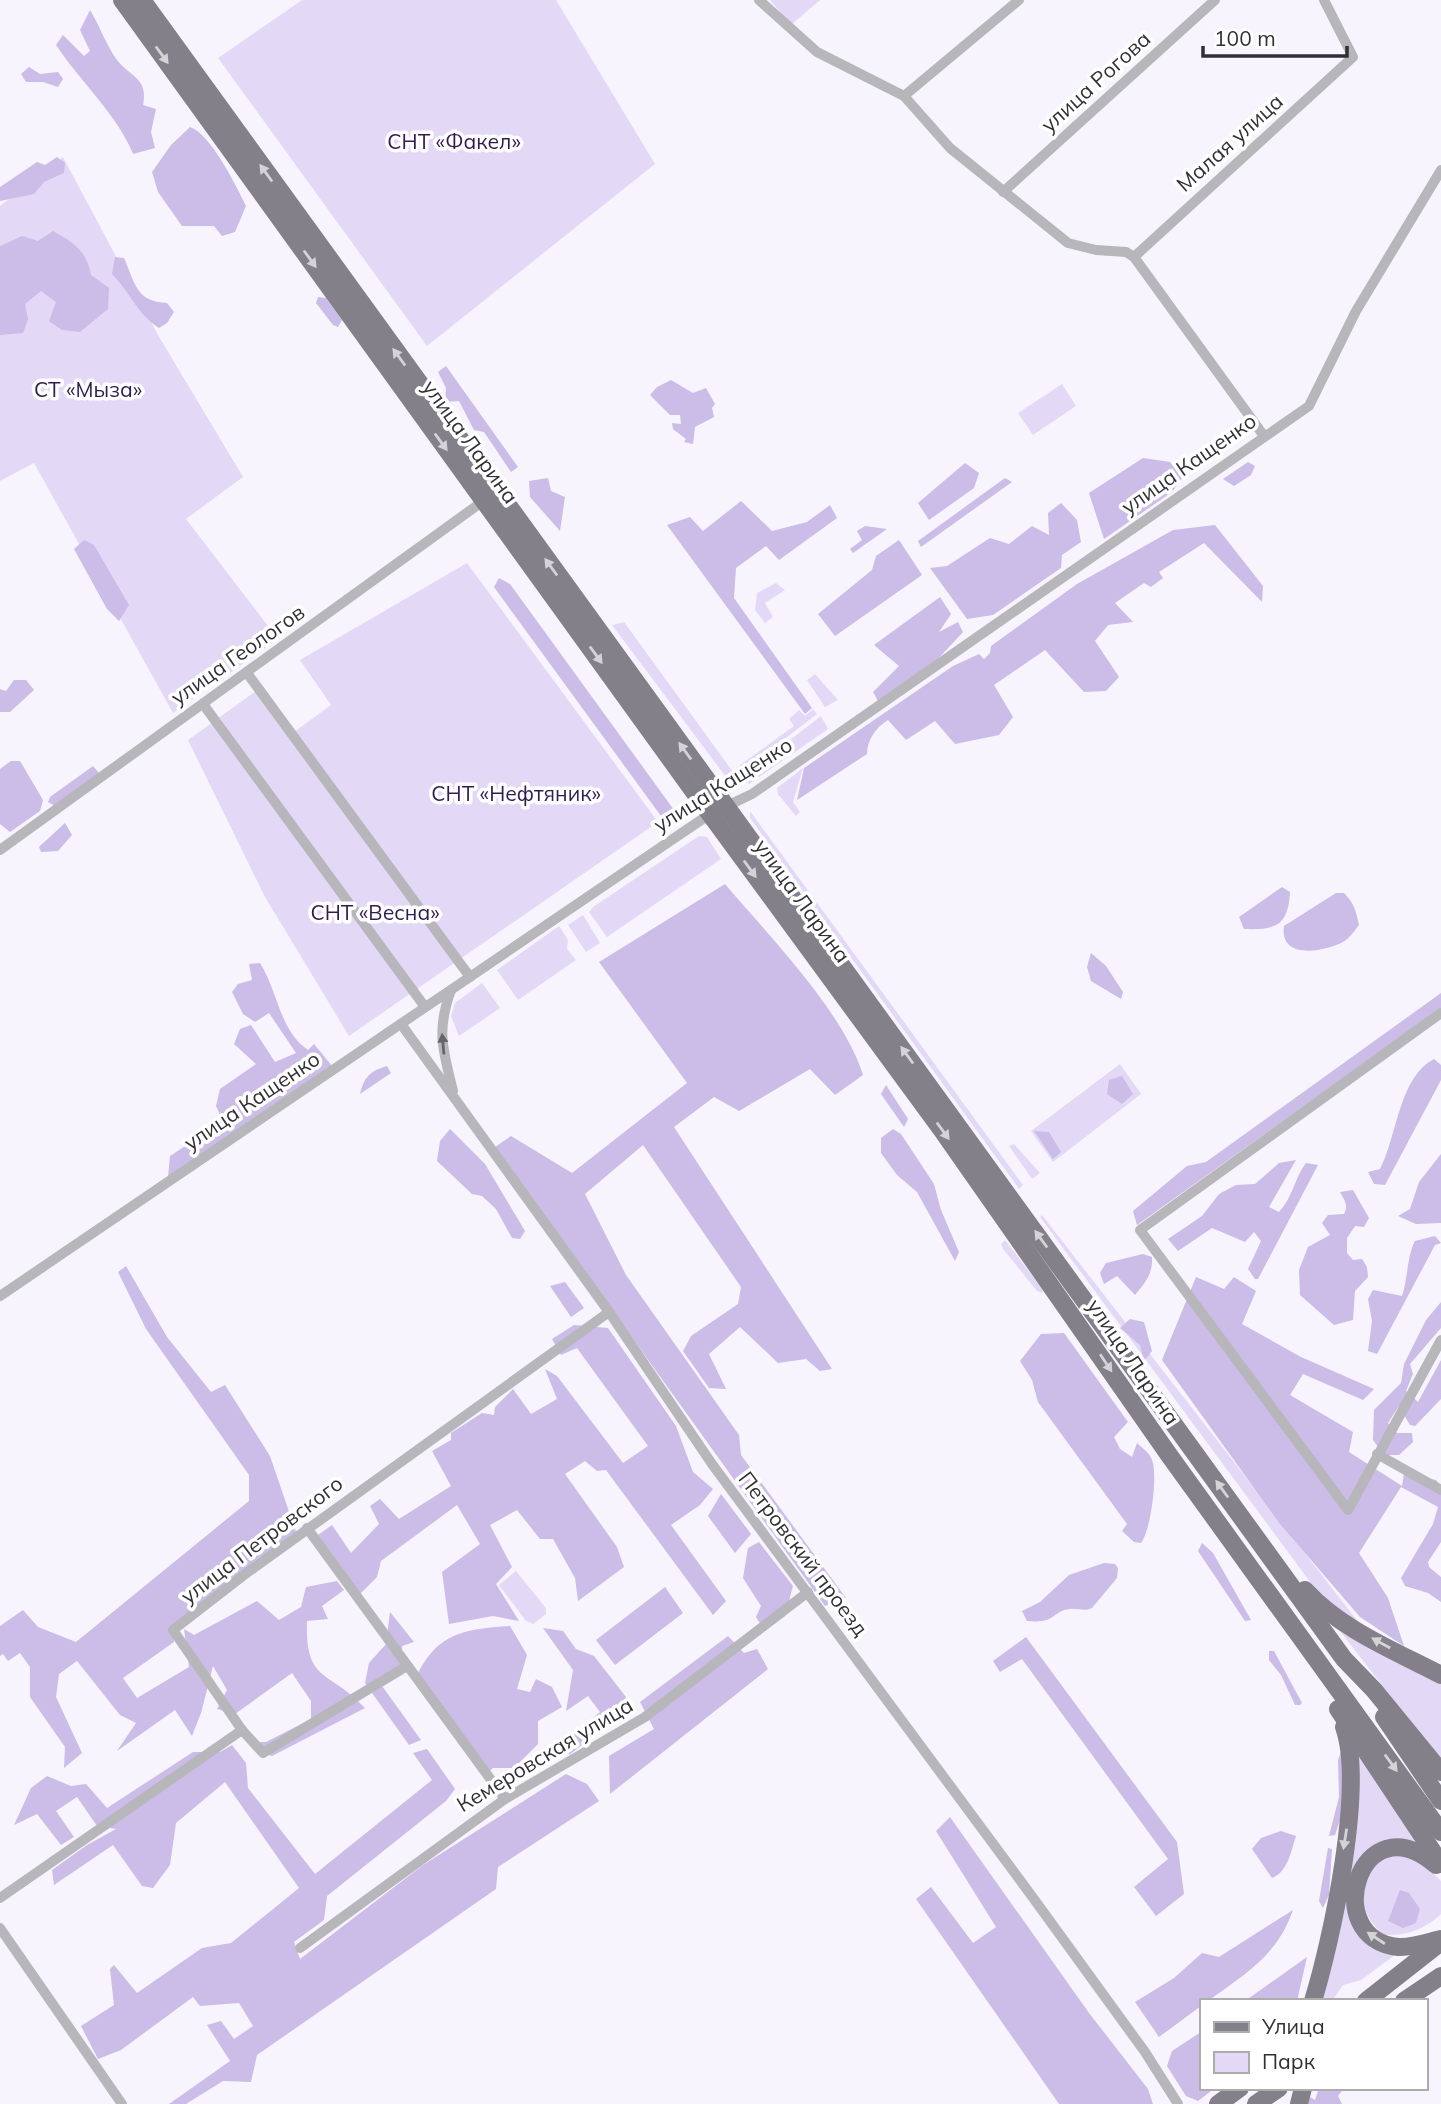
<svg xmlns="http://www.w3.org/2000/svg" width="1441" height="2104" font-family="Mulish,sans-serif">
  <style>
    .green { fill: #e3d9f7 }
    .forest { fill: #cbbce8 }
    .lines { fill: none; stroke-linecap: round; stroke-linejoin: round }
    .street { stroke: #b7b6bb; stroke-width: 10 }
    .primary { stroke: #838089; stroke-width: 18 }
    .oneway { fill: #d4d3d6 }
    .oneway2 { fill: #666569 }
    .labels { text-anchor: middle; stroke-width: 7; stroke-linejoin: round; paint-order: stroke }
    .street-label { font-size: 21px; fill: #302f33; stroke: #fff }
    .park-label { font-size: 21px; fill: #311b4f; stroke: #fff }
  </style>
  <rect width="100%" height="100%" fill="#f7f4fe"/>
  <!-- green -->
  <g class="green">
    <polygon points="302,0 556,0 655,164 427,346 218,58"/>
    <polygon points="770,0 820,0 791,25"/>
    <polygon points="63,157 158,335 243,477 186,519 278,639 173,713 34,463 0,481 0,206"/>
    <polygon points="1062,384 1076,406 1033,435 1018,413"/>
    <polygon points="467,563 658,822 349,1036 265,897 188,740 263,686 294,732 331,705 300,660"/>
    <polygon points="776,583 785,590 765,603 773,617 765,623 755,610 757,593"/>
    <polygon points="624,622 733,772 726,777 612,625"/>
    <polygon points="815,674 838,700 825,707 807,680"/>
    <polygon points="813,709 817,714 740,773 736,768 794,726 789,719 799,710 805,716"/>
    <polygon points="821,716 828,729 749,784 742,777"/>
    <polygon points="803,768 793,802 800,812 796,816 778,794 777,788"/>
    <polygon points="750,811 1023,1185 1019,1189 750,818"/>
    <polygon points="699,836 707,837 721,859 607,937 589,912 593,907"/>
    <polygon points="583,915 600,943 586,952 568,925"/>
    <polygon points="559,926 568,940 567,949 576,960 518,1000 497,970"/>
    <polygon points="482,983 500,1008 459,1036 451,1016 455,1003"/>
    <polygon points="1120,1064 1141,1094 1053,1162 1031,1131"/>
    <polygon points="1014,1144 1040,1173 1032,1179 1009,1146"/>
    <polygon points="1042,1215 1359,1623 1325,1602 1040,1217"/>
    <polygon points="1005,1240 1043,1290 1042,1293 1037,1291 1003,1249 1001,1244"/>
    <polygon points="516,1571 546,1608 546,1614 533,1624 526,1621 499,1585"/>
    <polygon points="1333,1622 1441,1680 1441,1761"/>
    <path d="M1354,1746L1417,1841C1337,1830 1318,1935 1395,1955L1361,1980L1343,1985L1332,2001H1319Z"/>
    <path d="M1398,1854L1426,1866L1441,1881V1914C1424,1930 1406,1936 1384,1935C1351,1908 1356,1866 1398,1854Z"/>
  </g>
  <!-- forest -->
  <g class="forest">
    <path d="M90,10C100,26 106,45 117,60C129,76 149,78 143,105L156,109L151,132L155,148L133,154C119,117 79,80 56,45L63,35L84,56L90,51L80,30Z"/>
    <polygon points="29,67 40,74 58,72 63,79 58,87 43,82 26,82 21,74"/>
    <path d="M190,127C210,133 237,187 246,206L235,232L222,236L214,226H182L158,192L152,172L171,145Z"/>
    <polygon points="57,157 65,163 64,173 44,182 34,194 0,201 0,187 37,162 45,165"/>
    <path d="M53,231C73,242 87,251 91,275L109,288L108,309L80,332L62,330L49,321L56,302L41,291L25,304L28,319L23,333L0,335V246L22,236L38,241Z"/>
    <path d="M115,257L124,258C135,283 136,302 167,303L174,312L167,323L159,328C137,314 130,292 112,274Z"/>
    <polygon points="318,297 326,298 342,320 338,327 333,325 316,303"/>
    <polygon points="446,366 518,467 511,472 484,432 474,430 459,401 445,402 446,388 438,372"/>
    <polygon points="671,380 693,393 706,388 715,404 712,408 714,417 695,427 693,444 684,442 686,439 673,429 672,423 681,424 680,415 670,415 650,395 657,387"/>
    <polygon points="1143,458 1170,462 1183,477 1172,492 1104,539 1089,493"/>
    <polygon points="1248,462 1255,466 1251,475 1234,486 1223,479"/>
    <polygon points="965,463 979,473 974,488 929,520 918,503"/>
    <polygon points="548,478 551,491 565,497 560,531 530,497 529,481"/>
    <polygon points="1005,478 1012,482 921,547 918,541"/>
    <polygon points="741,501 772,531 807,522 830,505 837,518 779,560 766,546 736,568 734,598 812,708 805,714 667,525 690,517 703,531"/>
    <polygon points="1061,503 1077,520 1081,542 1062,555 1061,568 993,615 967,619 930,568 947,566 990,538 1009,544 1032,526 1049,535 1048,513"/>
    <path d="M1215,525L1263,586L1262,602L1204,543L1159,572L1163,578L1151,587L1144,583L1115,603L1133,622L1108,625L1095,641L1119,677L1106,691L1084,692L1045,650L994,685L1013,717L999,735L955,744L935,721L906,740L888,720C876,727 867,740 867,754L797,800L804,768L953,666L979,654L984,659L990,653L991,646L1077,584L1173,530Z"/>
    <polygon points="865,526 887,529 853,553 850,549 862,540 857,531"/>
    <polygon points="84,540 94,545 129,605 119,621 107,609 74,549"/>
    <polygon points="899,540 922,575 835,636 818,614 872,570 876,556"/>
    <polygon points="499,578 510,584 682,821 669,827 494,587"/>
    <polygon points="940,597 951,614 939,632 958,622 963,632 935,662 878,701 873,692 899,666 874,645"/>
    <polygon points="14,680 26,680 34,690 10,712 0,712 0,689 6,691"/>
    <polygon points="11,761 20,761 43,800 40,811 10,832 0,824 0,769"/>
    <polygon points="93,766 100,774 55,806 48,802 50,797"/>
    <polygon points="65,823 72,835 58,851 41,852 39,847"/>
    <path d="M725,884C769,936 843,1011 863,1075L835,1095L810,1069L739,1111L714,1097L674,1127L832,1369L820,1371L806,1359L778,1363L740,1327L709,1354L726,1389L709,1388L683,1351L691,1336L738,1304L741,1287L643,1145L585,1194L626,1275L739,1435L741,1455L846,1598L825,1606L495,1147L511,1136L572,1173L687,1083L599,962Z"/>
    <path d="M1282,887L1290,892C1288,926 1276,930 1244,929L1239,917Z"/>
    <path d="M1336,893H1344C1354,903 1356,911 1359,925C1354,931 1350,938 1343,942C1324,952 1279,960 1284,926Z"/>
    <polygon points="1091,953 1106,966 1123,992 1121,999 1091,981 1087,967"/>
    <path d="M260,963C278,991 279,1030 308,1050L314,1044L332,1066L168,1177L170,1156L223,1121L216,1106L220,1089L256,1064L234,1044L240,1029L251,1025L275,1062L296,1053L269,1013L255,1022L243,1014L232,992L238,984L252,980L249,964Z"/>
    <polygon points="1441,993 1441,1008 1137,1225 1133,1211 1187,1166 1206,1162"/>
    <path d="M1434,1059L1441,1065V1080L1385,1185L1374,1184L1368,1172L1380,1169C1397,1136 1399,1077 1434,1059Z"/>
    <path d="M387,1066L391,1073L360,1094C364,1077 370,1071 387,1066Z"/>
    <polygon points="1122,1076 1133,1094 1122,1104 1107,1094 1109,1080"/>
    <polygon points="886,1085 908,1119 904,1127 881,1094"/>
    <polygon points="450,1129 485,1164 525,1231 520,1239 512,1238 496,1209 482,1196 472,1194 437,1161 440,1141"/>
    <polygon points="893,1129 901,1134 934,1184 941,1210 959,1252 955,1261 917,1192 897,1175 881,1153 881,1138"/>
    <polygon points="1034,1131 1049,1132 1061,1152 1053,1159"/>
    <polygon points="1441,1154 1441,1223 1416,1224 1398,1216 1410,1209 1419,1182"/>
    <path d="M1296,1160L1269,1207L1279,1212C1293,1197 1294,1179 1306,1163L1318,1165L1258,1279H1255L1248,1269L1261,1241L1254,1232L1245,1242L1212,1228L1178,1251L1168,1239L1202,1216L1219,1194L1236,1185L1255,1184L1279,1163Z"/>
    <path d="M1353,1190L1369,1218L1364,1227L1355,1226L1347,1238V1253L1353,1260L1362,1259L1367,1267L1368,1277L1355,1291L1353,1320L1334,1325L1300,1295L1299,1270L1308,1247L1330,1235L1322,1223L1328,1215L1344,1214C1349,1205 1344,1200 1340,1192Z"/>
    <path d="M1435,1236L1441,1243L1435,1245L1377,1354L1368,1351L1372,1321L1368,1299L1373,1290L1402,1296C1408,1278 1407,1256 1415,1241Z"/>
    <path d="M1143,1254L1152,1257C1153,1274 1145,1283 1135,1295L1117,1276L1104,1284L1100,1273L1106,1263Z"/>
    <path d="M126,1266L167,1337L211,1392L225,1385L270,1456L296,1532L173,1626L174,1642L123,1678L137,1698L189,1667L184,1629L194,1635L257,1601L279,1620L301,1607L306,1587L337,1581L344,1590L322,1606L328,1619L307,1621C305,1684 329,1669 365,1708L272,1756L256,1751L257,1742H266L311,1719V1701L292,1673L235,1714L217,1709L227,1690L213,1666L201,1713L192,1736L175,1710L117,1751L136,1723L120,1715L77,1661L59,1674L56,1697L82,1753L64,1768L65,1747L30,1697V1667L20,1653L8,1661L3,1654L0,1656V1626L23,1610L38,1627L76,1642L249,1501V1475L146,1329L118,1272Z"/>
    <polygon points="1196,1277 1224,1289 1234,1277 1256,1291 1242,1324 1301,1357 1374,1389 1363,1400 1303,1374 1290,1395 1353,1432 1349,1452 1402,1486 1404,1474 1436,1480 1441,1486 1441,1542 1428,1562 1429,1567 1441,1577 1441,1602 1428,1593 1405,1586 1401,1578 1433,1524 1438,1507 1401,1487 1359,1553 1388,1598 1404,1646 1360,1617 1280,1524 1162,1360"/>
    <polygon points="565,1282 584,1308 571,1317 550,1286"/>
    <polygon points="1441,1302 1441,1328 1410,1364 1413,1374 1406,1391 1418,1402 1441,1360 1441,1399 1415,1426 1410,1425 1399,1406 1388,1423 1397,1433 1412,1433 1413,1442 1399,1455 1384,1455 1373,1440 1374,1410 1401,1383 1404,1364 1426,1320"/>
    <polygon points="1130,1319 1144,1322 1152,1351 1144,1361 1140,1345 1120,1328"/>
    <polygon points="574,1325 608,1328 676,1426 693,1472 713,1489 700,1505 671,1525 726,1601 713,1615 606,1470 597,1471 585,1461 565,1474 617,1547 624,1567 578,1601 575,1578 553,1539 540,1539 517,1510 490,1525 512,1567 496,1584 519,1621 493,1616 449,1624 442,1572 480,1544 457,1505 381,1561 377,1577 360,1594 318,1535 332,1525 351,1553 379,1524 370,1506 380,1499 399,1519 451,1486 432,1451 451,1440 451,1433 482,1413 494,1415 495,1407 513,1389 531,1414 557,1399 545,1369 557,1376 623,1463 648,1446 577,1348 561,1355 552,1339"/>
    <path d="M1064,1333L1128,1422L1114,1437L1120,1449L1132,1457L1137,1443C1142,1448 1150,1453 1152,1460C1158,1475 1151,1530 1141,1543L1134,1542L1122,1531L1127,1524L1038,1402L1032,1380L1020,1361L1041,1334Z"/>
    <polygon points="721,1494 751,1534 735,1553 708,1516"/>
    <polygon points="759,1542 793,1586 785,1616 765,1631 756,1617 761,1606 743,1578 748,1548"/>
    <polygon points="1202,1543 1213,1553 1251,1620 1245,1621 1198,1551"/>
    <path d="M1104,1563L1115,1564L1118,1568L1117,1578L1092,1608C1084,1612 1078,1608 1070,1609C1051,1611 1057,1624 1027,1621L1022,1611L1040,1602L1069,1575Z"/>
    <polygon points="665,1587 683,1613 615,1665 596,1640"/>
    <polygon points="390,1612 414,1642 402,1646 399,1673 382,1686 421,1740 409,1745 365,1683 369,1663 386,1644"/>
    <path d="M510,1626L527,1655L517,1689L530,1692L536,1679L552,1687L562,1707L538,1721V1744L514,1768H493L483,1776L414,1682C435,1634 461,1629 510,1626Z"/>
    <polygon points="543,1628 563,1631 576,1649 594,1656 626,1697 617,1718 569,1755 566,1740 600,1712 588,1696 566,1711 573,1670"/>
    <polygon points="728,1636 744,1653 757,1649 768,1669 610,1794 609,1756 654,1729 640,1702"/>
    <polygon points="1026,1637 1177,1842 1184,1894 1156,1916 1134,1887 1168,1859 1022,1659 1000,1672 993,1661"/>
    <polygon points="1269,1651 1274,1651 1302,1703 1300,1705 1295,1705 1281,1675 1269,1660"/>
    <polygon points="232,1745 246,1763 248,1788 315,1874 432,1780 413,1753 427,1749 455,1789 446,1801 327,1896 324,1920 294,1942 300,1959 423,1865 566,1774 587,1784 599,1801 498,1867 496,1889 257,2055 251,2082 223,2081 186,2104 169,2104 230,2061 207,2025 221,2021 234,2039 253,2026 239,2003 200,2006 193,1997 121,2050 98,2059 81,2026 114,2005 110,1969 114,1965 137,1993 202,1948 231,1943 299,1888 225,1782 176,1823 170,1865 153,1888 142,1886 113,1845 54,1885 52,1870 87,1845 116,1829 97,1826 77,1797 56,1811 74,1837 61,1845 37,1814 14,1825 31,1788 47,1776 71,1786 86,1784 107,1808 193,1752 220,1752"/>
    <polygon points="1341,1752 1346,1802 1335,1835 1329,1836 1339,1797 1338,1760"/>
    <polygon points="950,1817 1089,2013 1148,2089 1153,2104 1059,2104 916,1899 931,1887 973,1943 996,1927 936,1831"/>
    <path d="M1281,1831L1296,1836C1291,1851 1288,1872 1272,1878L1252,1849L1261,1838Z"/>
    <polygon points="1328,1848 1332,1849 1329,1895 1323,1908 1319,1901"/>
    <polygon points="1400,1890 1409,1893 1420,1909 1416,1923 1403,1928 1388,1921"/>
    <path d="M1293,1910C1277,1956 1246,1973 1208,2001H1201V2006L1159,2037L1135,2002L1174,1978L1202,1953L1219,1957Z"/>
    <polygon points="1307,1957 1297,2001 1245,2001"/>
    <polygon points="1201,2032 1201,2088 1215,2088 1198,2101 1186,2096 1167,2066 1172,2051"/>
    <polygon points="1319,2088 1344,2088 1338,2096 1342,2104 1308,2104 1310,2097 1315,2100"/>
  </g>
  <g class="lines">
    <!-- street -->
    <g class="street">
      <polyline points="759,0 817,52 904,96 950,148 1068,243 1096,250 1126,252 1134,257 1264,436"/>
      <polyline points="904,96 1019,0"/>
      <polyline points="1003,192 1215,0"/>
      <polyline points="1134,257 1353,57 1324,0"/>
      <polyline points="247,673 470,977"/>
      <polyline points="203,704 425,1007"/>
      <polyline points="0,850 486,499"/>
      <path d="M451,990C436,1031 443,1050 453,1091"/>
      <polyline points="1441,1013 1140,1230 1348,1510 1441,1340"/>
      <polyline points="401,1024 609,1312 712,1464 1031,1895 1145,2052 1178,2104"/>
      <polyline points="0,1296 673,839 710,814 752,794 1309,406 1356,311 1441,170"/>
      <polyline points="1377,1454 1441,1490"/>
      <polyline points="307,1528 505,1799"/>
      <polyline points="242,1730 263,1753 407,1666"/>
      <polyline points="0,1898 242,1730 173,1630 244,1575 609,1312"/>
      <polyline points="0,1928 122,2104"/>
      <polyline points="300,1948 505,1799 645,1717 808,1592"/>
    </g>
    <!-- primary -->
    <g class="primary">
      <polyline points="122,0 710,814 944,1133 1169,1455 1441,1832"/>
      <polyline points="142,0 1344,1659 1374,1690 1441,1772"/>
      <path d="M1305,1590C1340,1629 1395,1651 1441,1675"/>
      <polyline points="1338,1709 1441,1864"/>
      <polyline points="1384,1717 1441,1801"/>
      <path d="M1436,1865C1359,1799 1319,1939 1398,1947C1412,1948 1428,1942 1441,1939"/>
      <path d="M1313,2001C1332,1939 1365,1786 1344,1727"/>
      <polyline points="1366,2001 1441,1942"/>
      <polyline points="1404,2001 1441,1976"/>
      <polyline points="1218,2104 1240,2088"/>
      <polyline points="1256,2104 1279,2088"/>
      <polyline points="1299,2104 1303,2088"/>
    </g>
  </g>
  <!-- one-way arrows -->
  <defs><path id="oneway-solid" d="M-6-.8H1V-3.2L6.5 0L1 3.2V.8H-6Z" transform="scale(1.75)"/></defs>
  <g class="oneway">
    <use href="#oneway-solid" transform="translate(162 55) rotate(54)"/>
    <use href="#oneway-solid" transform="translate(266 173) rotate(-126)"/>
    <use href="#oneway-solid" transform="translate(310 259) rotate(54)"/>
    <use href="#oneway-solid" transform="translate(399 357) rotate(-126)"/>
    <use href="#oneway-solid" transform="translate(441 442) rotate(54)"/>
    <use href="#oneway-solid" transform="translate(551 567) rotate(-126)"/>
    <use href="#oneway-solid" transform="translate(596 655) rotate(54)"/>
    <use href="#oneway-solid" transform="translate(685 751) rotate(-126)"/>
    <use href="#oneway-solid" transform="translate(750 869) rotate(54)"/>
    <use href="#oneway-solid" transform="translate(907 1055) rotate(-126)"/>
    <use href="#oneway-solid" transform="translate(943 1131) rotate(54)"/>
    <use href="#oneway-solid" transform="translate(1041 1239) rotate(-126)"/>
    <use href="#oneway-solid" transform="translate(1106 1363) rotate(56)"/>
    <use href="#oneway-solid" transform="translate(1222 1489) rotate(-126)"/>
    <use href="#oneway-solid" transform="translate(1381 1643) rotate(-151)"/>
    <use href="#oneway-solid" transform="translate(1391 1763) rotate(54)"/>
    <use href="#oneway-solid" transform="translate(1345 1839) rotate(99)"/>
    <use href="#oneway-solid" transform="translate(1376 1938) rotate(-147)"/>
  </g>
  <use class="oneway2" href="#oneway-solid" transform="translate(443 1044) rotate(-95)"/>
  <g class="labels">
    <!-- street labels -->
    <g class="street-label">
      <text transform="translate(1096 82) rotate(-42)" y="7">улица Рогова</text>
      <text transform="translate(1230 143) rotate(-42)" y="7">Малая улица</text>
      <text transform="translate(470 442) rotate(54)" y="7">улица Ларина</text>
      <text transform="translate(1189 464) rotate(-35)" y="7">улица Кащенко</text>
      <text transform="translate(238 655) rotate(-35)" y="7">улица Геологов</text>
      <text transform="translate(723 785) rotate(-32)" y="7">улица Кащенко</text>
      <text transform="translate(802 901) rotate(54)" y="7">улица Ларина</text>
      <text transform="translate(252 1101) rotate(-34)" y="7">улица Кащенко</text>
      <text transform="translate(1133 1362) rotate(56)" y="7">улица Ларина</text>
      <text transform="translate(262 1540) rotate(-37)" y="7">улица Петровского</text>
      <text transform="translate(803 1554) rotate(53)" y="7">Петровский проезд</text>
      <text transform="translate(545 1755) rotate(-31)" y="7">Кемеровская улица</text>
    </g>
    <!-- park labels -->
    <g class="park-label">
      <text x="454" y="149">СНТ «Факел»</text>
      <text x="88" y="397">СТ «Мыза»</text>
      <text x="516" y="801">СНТ «Нефтяник»</text>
      <text x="375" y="920">СНТ «Весна»</text>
    </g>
  </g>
  <!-- legend -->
  <rect x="1200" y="1999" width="228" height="91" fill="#ffffff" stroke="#acacad" stroke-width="2"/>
  <rect x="1214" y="2022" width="35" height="10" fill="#838089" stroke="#acacad" stroke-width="2"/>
  <text x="1262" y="2034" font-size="21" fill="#302f33">Улица</text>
  <rect x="1214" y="2052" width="35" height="21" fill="#e3d9f7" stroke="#acacad" stroke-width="2"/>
  <text x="1262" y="2069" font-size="21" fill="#302f33">Парк</text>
  <!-- scale -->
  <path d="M1203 46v10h144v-10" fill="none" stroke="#302f33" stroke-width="3.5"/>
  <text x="1214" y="46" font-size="21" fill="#302f33" stroke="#ffffff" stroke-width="5" paint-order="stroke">100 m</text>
</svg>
